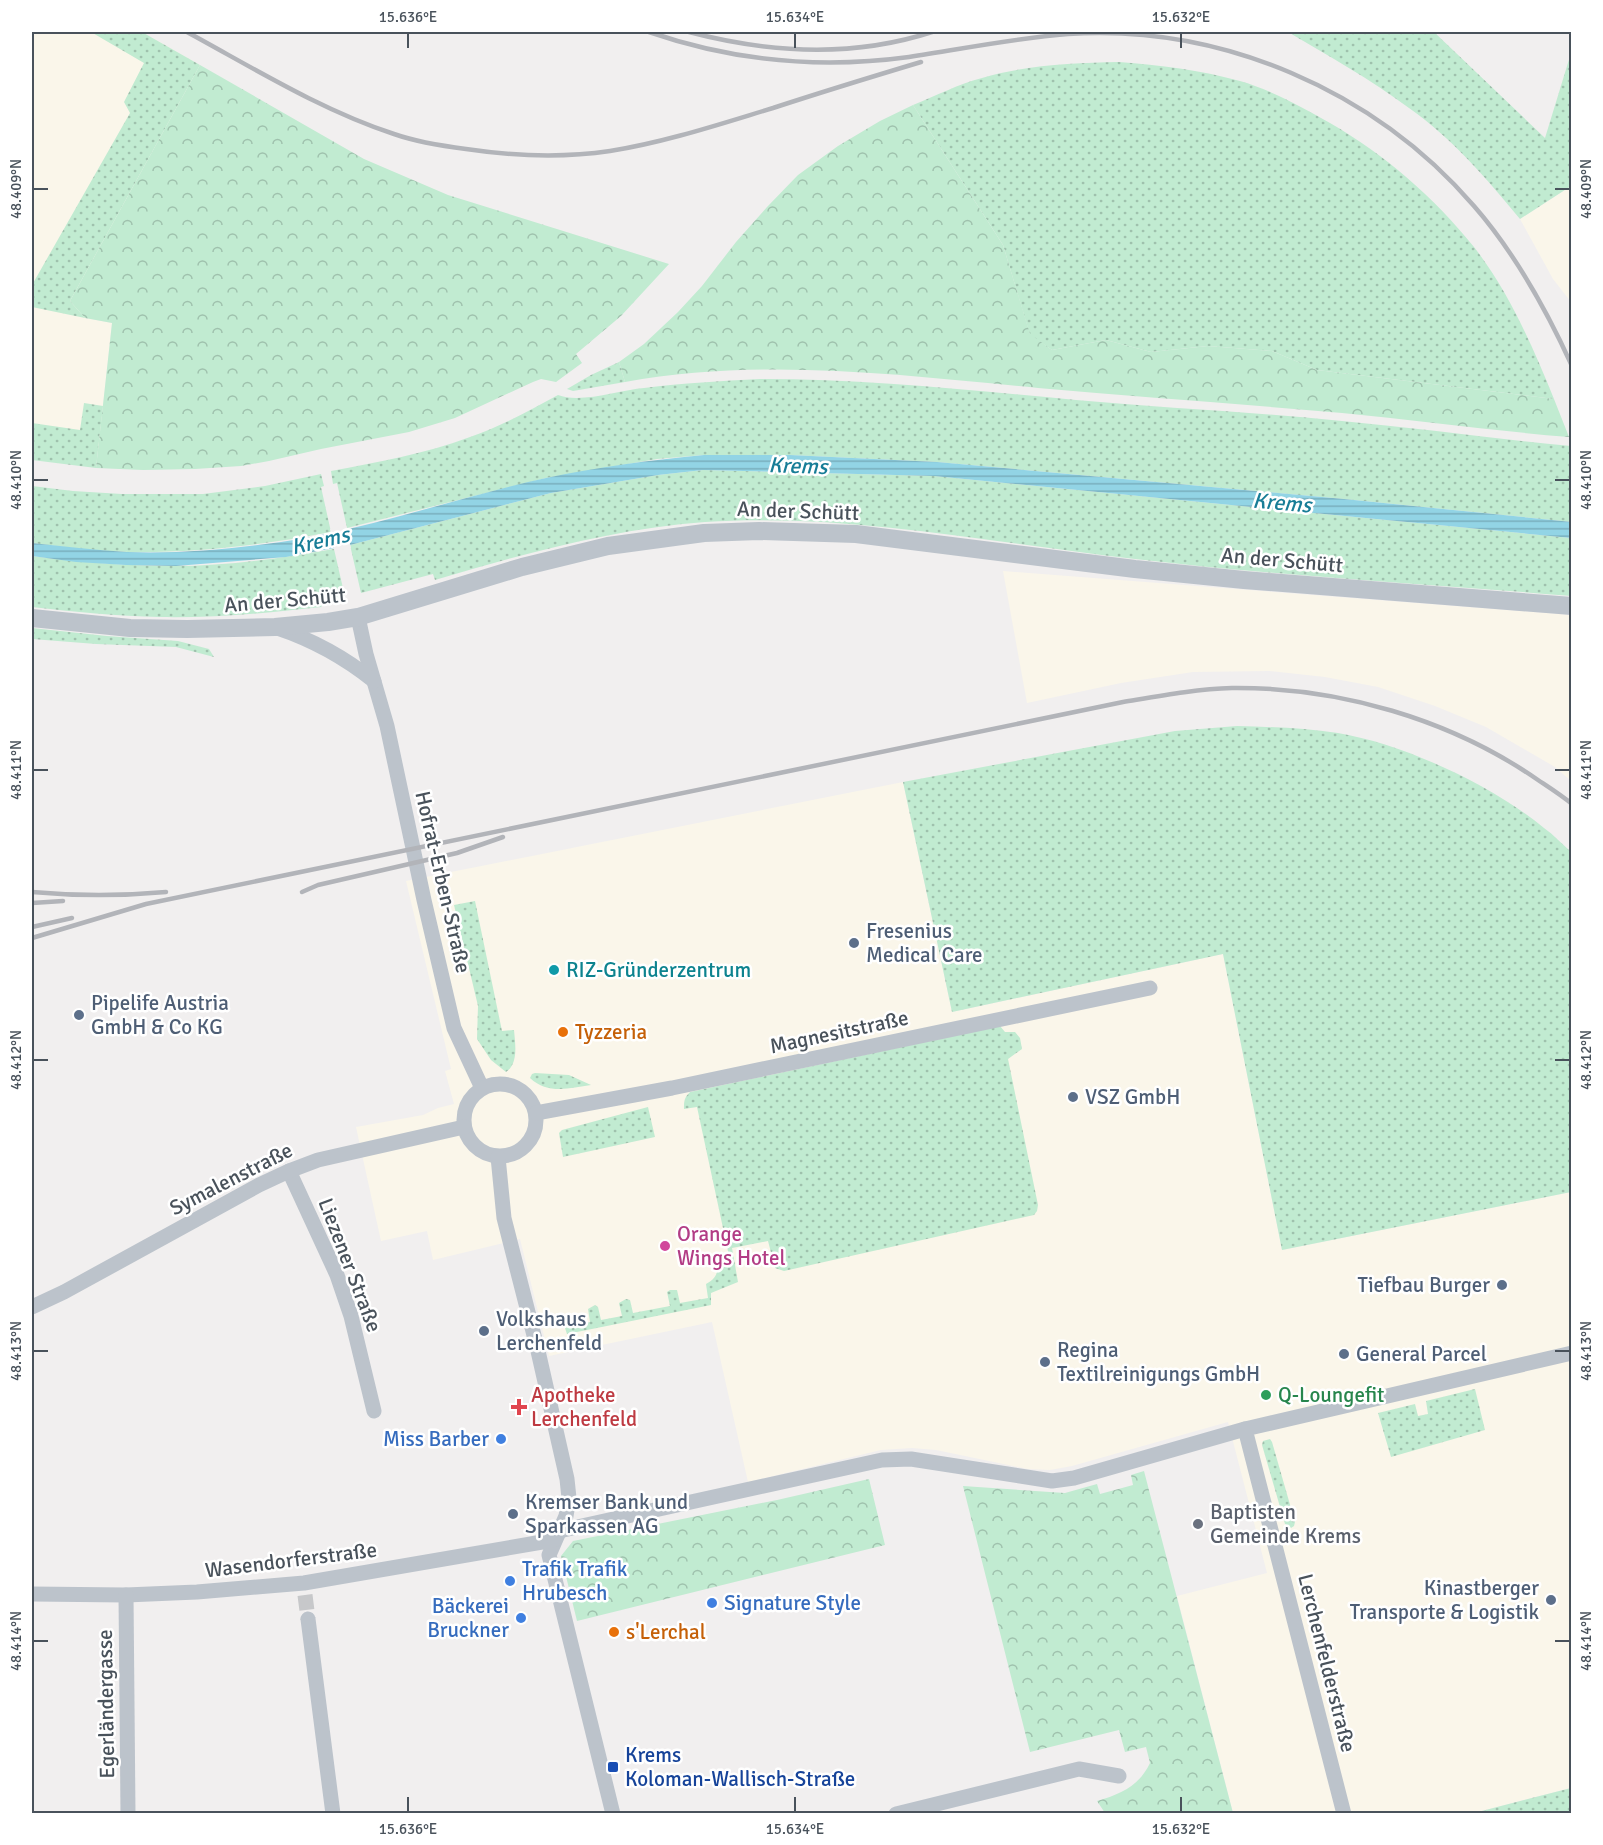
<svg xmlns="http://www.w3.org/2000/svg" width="1603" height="1845" font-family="Signika,sans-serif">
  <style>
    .commercial { fill: #faf6ea }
    .grass { fill: url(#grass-dots) }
    .forest { fill: url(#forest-crowns) }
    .water { fill: url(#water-rules) }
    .pier { fill: #f1efef }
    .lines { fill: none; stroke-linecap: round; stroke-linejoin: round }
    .minor-tunnel { stroke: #c7c8ca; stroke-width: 15; stroke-dasharray: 15 8; stroke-linecap: butt }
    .minor { stroke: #bcc3cb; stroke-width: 15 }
    .tertiary { stroke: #bcc3cb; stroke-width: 18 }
    .rail { stroke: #b2b4b9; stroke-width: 4.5 }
    .ticks { fill: none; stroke: #49525b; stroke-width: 2 }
    .service-dot { fill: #5c6f8a; stroke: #fff; stroke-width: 2 }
    .culture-dot { fill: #0f9aa8; stroke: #fff; stroke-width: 2 }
    .food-dot { fill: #e8710a; stroke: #fff; stroke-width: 2 }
    .hotel-dot { fill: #d1479c; stroke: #fff; stroke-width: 2 }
    .leisure-dot { fill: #2e9e5b; stroke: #fff; stroke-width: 2 }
    .health-dot { fill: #e0444e; stroke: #fff; stroke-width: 2 }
    .shop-dot { fill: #3f7fe0; stroke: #fff; stroke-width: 2 }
    .worship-dot { fill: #6b7280; stroke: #fff; stroke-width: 2 }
    .transit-dot { fill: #1a4fb4; stroke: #fff; stroke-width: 2 }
    .labels { text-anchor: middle; stroke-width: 5; stroke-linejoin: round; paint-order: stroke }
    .street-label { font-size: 21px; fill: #49525b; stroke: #fff }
    .service-label { font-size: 21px; fill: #4e5e75; stroke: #fff; text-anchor: start }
    .culture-label { font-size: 21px; fill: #0d838f; stroke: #fff; text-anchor: start }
    .food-label { font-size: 21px; fill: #c56008; stroke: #fff; text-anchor: start }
    .hotel-label { font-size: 21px; fill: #b23c85; stroke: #fff; text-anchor: start }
    .health-label { font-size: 21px; fill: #be3a42; stroke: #fff; text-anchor: start }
    .leisure-label { font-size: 21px; fill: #27864d; stroke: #fff; text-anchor: start }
    .shop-label { font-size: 21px; fill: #366cbe; stroke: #fff; text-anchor: end }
    .worship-label { font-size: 21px; fill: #5b616d; stroke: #fff; text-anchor: start }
    .transit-label { font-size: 21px; fill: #164399; stroke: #fff; text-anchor: start }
    .water-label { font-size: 22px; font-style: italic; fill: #187d97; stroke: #fff }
    .neatline { fill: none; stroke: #49525b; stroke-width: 2 }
    .ticks-label { font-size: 15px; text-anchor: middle; fill: #49525b }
  </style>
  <defs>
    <pattern id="grass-dots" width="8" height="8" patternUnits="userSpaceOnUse" patternTransform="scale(1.5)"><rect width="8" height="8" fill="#c1ebd1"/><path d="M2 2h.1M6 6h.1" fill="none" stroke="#9fc1ad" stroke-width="1.8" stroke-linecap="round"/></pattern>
    <pattern id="forest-crowns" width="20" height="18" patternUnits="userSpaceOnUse" patternTransform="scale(1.5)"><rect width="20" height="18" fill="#c1ebd1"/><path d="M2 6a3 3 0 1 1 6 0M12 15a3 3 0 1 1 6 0" fill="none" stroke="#9fc1ad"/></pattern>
    <pattern id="water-rules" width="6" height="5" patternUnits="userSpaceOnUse" patternTransform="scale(1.5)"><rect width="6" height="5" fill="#92d4e5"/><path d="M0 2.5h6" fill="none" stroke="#79afbd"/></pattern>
  </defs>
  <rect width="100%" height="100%" fill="#f1efef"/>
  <!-- commercial -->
  <g class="commercial">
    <polygon points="32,32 142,32 200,65 70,301 85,318 112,323 98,452 32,443"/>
    <polygon points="1571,186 1571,302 1553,279 1520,219"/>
    <polygon points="1003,571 1571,615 1571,781 1555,767 1486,727 1435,706 1378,687 1325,677 1269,671 1193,672 1121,683 1027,703"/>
    <polygon points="903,782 952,1012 1223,954 1282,1250 1571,1192 1571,1788 1474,1813 1233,1813 1177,1596 1267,1573 1228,1422 1072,1466 1050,1470 1028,1469 936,1450 912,1448 881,1450 748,1482 712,1322 549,1356 520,1239 433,1260 427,1231 381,1241 356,1127 423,1115 438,1108 454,1104 445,1071 451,1069 406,881"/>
  </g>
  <!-- grass -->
  <g class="grass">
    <polygon points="91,32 142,32 200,65 70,301 85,318 32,307 32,285 130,113 124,102 144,63"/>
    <path d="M1288,32H1434L1545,138L1571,53V186L1520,219C1487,179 1452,138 1409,108C1370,79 1329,56 1288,32Z"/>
    <path d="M1119,62C1160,65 1200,70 1240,81C1269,89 1304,108 1330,123C1385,155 1434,197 1474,247C1509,292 1533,347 1554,399L1317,370L1272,351L1208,346L1151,352L1106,340L1052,350L1030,335L1003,245L913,105C936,96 958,84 982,78C1026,65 1073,63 1119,62Z"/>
    <polygon points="619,362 625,382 573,391 567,389 591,375"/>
    <path d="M760,379C866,379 971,390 1076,400C1164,408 1254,412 1342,421C1419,428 1495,439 1571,446L1572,522L1344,499L937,462L790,455H704L657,459L546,478L347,528L337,483L333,484L331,471C378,462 425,454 470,437C501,426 529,411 558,395C580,404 620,390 644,388C683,383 721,381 760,379Z"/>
    <polygon points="84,403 103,406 96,468 32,460 32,423 80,430"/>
    <path d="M703,470L934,476L1571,538L1572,596C1426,584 1280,576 1135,559C992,543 849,513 705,522C612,529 523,554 435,580L433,574L361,593L350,545L551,493L658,475Z"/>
    <path d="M321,474L324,486L321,487L331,532C264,545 197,553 128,552C96,551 64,547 32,543V486L73,491L122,494H203L265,486Z"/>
    <path d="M334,549L345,597L325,602L321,607C268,613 214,618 160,617C117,616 74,612 32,607V556C79,562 126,566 174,566C228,566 282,558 334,549Z"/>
    <polygon points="32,628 107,636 178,641 209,649 214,657 176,647 96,644 32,639"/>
    <path d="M1237,726C1271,727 1304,728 1338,733C1404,744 1492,785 1544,828C1554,835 1562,844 1571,852V1192L1282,1250L1223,954L952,1012L903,782L1175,731Z"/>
    <path d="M475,901L502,1031L514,1030C515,1042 519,1064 506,1072L491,1060L477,1039L478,1006L454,905Z"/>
    <path d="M1000,1026L1005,1032H1015L1020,1038L1022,1049L1008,1059L1038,1205L1037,1211L1034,1215L784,1271L775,1268L768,1241L732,1248L738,1282L711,1293V1305L567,1334L565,1328L590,1322L588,1309L595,1305L598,1307L601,1320L622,1316L619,1303L626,1299L630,1300L633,1313L670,1306L667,1292L670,1290H677L680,1303L708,1298L706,1284C717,1278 719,1272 716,1259L729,1256L697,1107L684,1109C684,1101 684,1098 690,1092Z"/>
    <path d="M535,1073L569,1075L591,1085C570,1088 548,1095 530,1078L532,1074Z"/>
    <polygon points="648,1107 655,1137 563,1157 559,1133 562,1130"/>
    <polygon points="1475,1389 1485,1430 1391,1457 1378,1413 1415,1404 1418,1416 1428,1414 1426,1401"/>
    <polygon points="1270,1439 1272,1442 1295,1522 1294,1526 1291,1528 1285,1524 1262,1445 1263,1441"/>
    <polygon points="1571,1788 1571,1810 1570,1813 1474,1813"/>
  </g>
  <!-- forest -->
  <g class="forest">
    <polygon points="200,65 364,159 448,195 669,264 621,316 576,354 582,363 556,382 541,379 533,382 455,418 409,432 321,449 269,461 241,466 195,469 143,470 96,468 112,323 85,318 70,301"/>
    <path d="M913,105L1003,245L1030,334L1052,350L1106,340L1151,352L1208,346L1272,351L1317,370L1554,399L1569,437C1493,431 1418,420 1342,413C1241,404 1139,397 1038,388C902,375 761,357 625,382L619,362L644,344L678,312L702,286L736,242L767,207L798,175L838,146L880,121Z"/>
    <path d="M1144,1471L1233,1813H1105L1097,1801C1121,1794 1139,1786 1150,1763L1146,1747L1125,1752L1119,1730L1030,1752L963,1486L1065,1493L1097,1484L1100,1494L1133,1485L1131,1475Z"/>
    <polygon points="869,1479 885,1545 577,1621 561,1556 573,1541 777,1500"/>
  </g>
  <!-- water -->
  <path class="water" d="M704,455H790L937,462L1344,499L1572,522L1571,538L934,476L703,470L658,475L551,493L350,545L286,557L176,566L126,565L76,562L32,556V543C63,546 95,550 127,552C178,554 230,549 281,542C371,529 458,497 546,478C598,467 651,460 704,455Z"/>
  <!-- pier -->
  <polygon class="pier" points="346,526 351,548 335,551 330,529"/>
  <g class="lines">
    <!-- minor-tunnel -->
    <polyline class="minor-tunnel" points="305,1595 308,1619"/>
    <!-- minor -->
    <g class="minor">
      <polyline points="358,617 366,654 387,726 424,900 454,1028 482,1088"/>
      <path d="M277,628C313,640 344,657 374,681"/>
      <circle cx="500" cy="1120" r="36"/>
      <polyline points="536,1113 672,1088 1150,988"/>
      <polyline points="498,1157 504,1218 538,1351 567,1479 569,1498 566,1516 549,1555 613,1814"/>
      <polyline points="289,1171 337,1275 351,1316 374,1411"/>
      <polyline points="32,1307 64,1292 259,1185 289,1171 318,1160 464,1127"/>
      <polyline points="559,1531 882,1460 911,1459 1052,1481 1074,1478 1245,1429"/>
      <polyline points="32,1594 126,1595 197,1592 304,1583 554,1540"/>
      <polyline points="126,1595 128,1814"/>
      <polyline points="308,1619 333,1814"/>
      <polyline points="896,1814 1079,1769 1119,1776"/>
      <polyline points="1344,1814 1245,1429 1572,1353"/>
    </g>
    <!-- tertiary -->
    <polyline class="tertiary" points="32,618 130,628 187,629 275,627 328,622 358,617 522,567 608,546 704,533 759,531 856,534 1135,569 1244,580 1572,606"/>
    <!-- rail -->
    <g class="rail">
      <path d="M187,32C255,69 321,110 394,134C417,142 442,146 466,149C513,156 563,158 610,151C666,142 720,124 773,108C822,92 871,77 921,62"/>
      <path d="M649,32C733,61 821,69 909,57C962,49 1015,38 1068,34C1221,24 1374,90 1474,206C1515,253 1546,309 1572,366"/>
      <path d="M689,32C769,53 852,58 932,32"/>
      <path d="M32,892C76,896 122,896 166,892"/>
      <polyline points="302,892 318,885 457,853 503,837"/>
      <polyline points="32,903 63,901"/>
      <polyline points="32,927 72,918"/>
      <path d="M32,938L146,904L1123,702C1159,696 1196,689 1232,688C1339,687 1450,719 1538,780C1550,788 1561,795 1572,804"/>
    </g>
  </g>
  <!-- ticks -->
  <path class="ticks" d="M408,33V48M795,33V48M1181,33V48M33,189H48M1555,189H1570M33,480H48M1555,480H1570M33,770H48M1555,770H1570M33,1060H48M1555,1060H1570M33,1351H48M1555,1351H1570M33,1641H48M1555,1641H1570M408,1797V1812M795,1797V1812M1181,1797V1812"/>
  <!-- markers -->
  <g class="service-dot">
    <circle cx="854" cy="943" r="6"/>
    <circle cx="79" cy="1015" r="6"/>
    <circle cx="1073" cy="1097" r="6"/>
    <circle cx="1502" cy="1285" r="6"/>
    <circle cx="484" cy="1331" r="6"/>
    <circle cx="1344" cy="1354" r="6"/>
    <circle cx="1045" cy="1362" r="6"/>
    <circle cx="513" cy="1514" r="6"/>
    <circle cx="1551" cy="1600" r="6"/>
  </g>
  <circle class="culture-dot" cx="554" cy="970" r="6"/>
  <g class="food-dot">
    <circle cx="563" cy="1032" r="6"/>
    <circle cx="614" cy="1632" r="6"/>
  </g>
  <circle class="hotel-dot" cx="665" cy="1246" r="6"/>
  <circle class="leisure-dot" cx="1266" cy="1395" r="6"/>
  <path class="health-dot" d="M516 1398h6v6h6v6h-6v6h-6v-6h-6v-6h6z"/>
  <g class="shop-dot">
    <circle cx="501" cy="1439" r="6"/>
    <circle cx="510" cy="1581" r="6"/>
    <circle cx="712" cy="1603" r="6"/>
    <circle cx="521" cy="1618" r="6"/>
  </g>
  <circle class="worship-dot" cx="1198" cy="1524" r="6"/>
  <rect class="transit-dot" x="607" y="1761" width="12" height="12" rx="3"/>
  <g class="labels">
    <!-- street labels -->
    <g class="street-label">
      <text transform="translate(798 511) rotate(2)" y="7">An der Schütt</text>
      <text transform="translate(1282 560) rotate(5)" y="7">An der Schütt</text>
      <text transform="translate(285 600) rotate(-5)" y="7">An der Schütt</text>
      <text transform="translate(443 882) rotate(77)" y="7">Hofrat-Erben-Straße</text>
      <text transform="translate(839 1032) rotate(-12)" y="7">Magnesitstraße</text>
      <text transform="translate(231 1179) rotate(-27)" y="7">Symalenstraße</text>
      <text transform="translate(350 1265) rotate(69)" y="7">Liezener Straße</text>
      <text transform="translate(291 1560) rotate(-7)" y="7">Wasendorferstraße</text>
      <text transform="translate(1327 1663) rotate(76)" y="7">Lerchenfelderstraße</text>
      <text transform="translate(106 1704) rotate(-91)" y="7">Egerländergasse</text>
    </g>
    <!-- service labels -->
    <g class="service-label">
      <text x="866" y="938">Fresenius<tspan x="866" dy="24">Medical Care</tspan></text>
      <text x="91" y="1010">Pipelife Austria<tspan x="91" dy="24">GmbH &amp; Co KG</tspan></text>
      <text x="1085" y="1104">VSZ GmbH</text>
      <text x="1490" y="1292" text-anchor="end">Tiefbau Burger</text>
      <text x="496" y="1326">Volkshaus<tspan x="496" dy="24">Lerchenfeld</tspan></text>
      <text x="1057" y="1357">Regina<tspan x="1057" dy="24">Textilreinigungs GmbH</tspan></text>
      <text x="1356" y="1361">General Parcel</text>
      <text x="525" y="1509">Kremser Bank und<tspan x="525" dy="24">Sparkassen AG</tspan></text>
      <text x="1539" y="1595" text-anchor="end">Kinastberger<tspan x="1539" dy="24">Transporte &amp; Logistik</tspan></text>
    </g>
    <!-- culture labels -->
    <g class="culture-label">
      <text x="566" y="977">RIZ-Gründerzentrum</text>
    </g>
    <!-- food labels -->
    <g class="food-label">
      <text x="575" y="1039">Tyzzeria</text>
      <text x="626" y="1639">s'Lerchal</text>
    </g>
    <!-- hotel labels -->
    <g class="hotel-label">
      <text x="677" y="1241">Orange<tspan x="677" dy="24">Wings Hotel</tspan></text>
    </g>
    <!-- health labels -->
    <g class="health-label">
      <text x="531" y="1402">Apotheke<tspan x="531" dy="24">Lerchenfeld</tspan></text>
    </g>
    <!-- leisure labels -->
    <g class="leisure-label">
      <text x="1278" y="1402">Q-Loungefit</text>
    </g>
    <!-- shop labels -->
    <g class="shop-label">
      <text x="489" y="1446">Miss Barber</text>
      <text x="522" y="1576" text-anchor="start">Trafik Trafik<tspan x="522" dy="24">Hrubesch</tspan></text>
      <text x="724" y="1610" text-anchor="start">Signature Style</text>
      <text x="509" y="1613">Bäckerei<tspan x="509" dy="24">Bruckner</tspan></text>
    </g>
    <!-- worship labels -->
    <g class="worship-label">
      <text x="1210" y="1519">Baptisten<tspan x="1210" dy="24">Gemeinde Krems</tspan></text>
    </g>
    <!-- transit labels -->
    <g class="transit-label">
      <text x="625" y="1762">Krems<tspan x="625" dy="24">Koloman-Wallisch-Straße</tspan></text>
    </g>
    <!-- water labels -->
    <g class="water-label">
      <text transform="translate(798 465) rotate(2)" y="8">Krems</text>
      <text transform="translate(1282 502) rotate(5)" y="8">Krems</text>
      <text transform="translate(320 540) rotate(-13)" y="8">Krems</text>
    </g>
  </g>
  <!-- border -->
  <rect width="1603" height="1845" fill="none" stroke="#ffffff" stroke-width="66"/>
  <rect x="33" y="33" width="1537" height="1779" class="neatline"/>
  <g class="ticks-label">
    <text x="408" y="22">15.636°E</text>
    <text x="795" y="22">15.634°E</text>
    <text x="1181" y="22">15.632°E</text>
    <text transform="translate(1586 189) rotate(-90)" y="5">48.409°N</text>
    <text transform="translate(16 189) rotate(-90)" y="5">48.409°N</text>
    <text transform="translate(1586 480) rotate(-90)" y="5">48.410°N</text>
    <text transform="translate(16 480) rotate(-90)" y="5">48.410°N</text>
    <text transform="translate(1586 770) rotate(-90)" y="5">48.411°N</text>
    <text transform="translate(16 770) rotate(-90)" y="5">48.411°N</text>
    <text transform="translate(1586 1060) rotate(-90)" y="5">48.412°N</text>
    <text transform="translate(16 1060) rotate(-90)" y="5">48.412°N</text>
    <text transform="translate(1586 1351) rotate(-90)" y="5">48.413°N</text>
    <text transform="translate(16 1351) rotate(-90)" y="5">48.413°N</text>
    <text transform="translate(1586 1641) rotate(-90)" y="5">48.414°N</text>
    <text transform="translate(16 1641) rotate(-90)" y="5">48.414°N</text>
    <text x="408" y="1834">15.636°E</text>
    <text x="795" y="1834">15.634°E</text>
    <text x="1181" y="1834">15.632°E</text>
  </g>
</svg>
